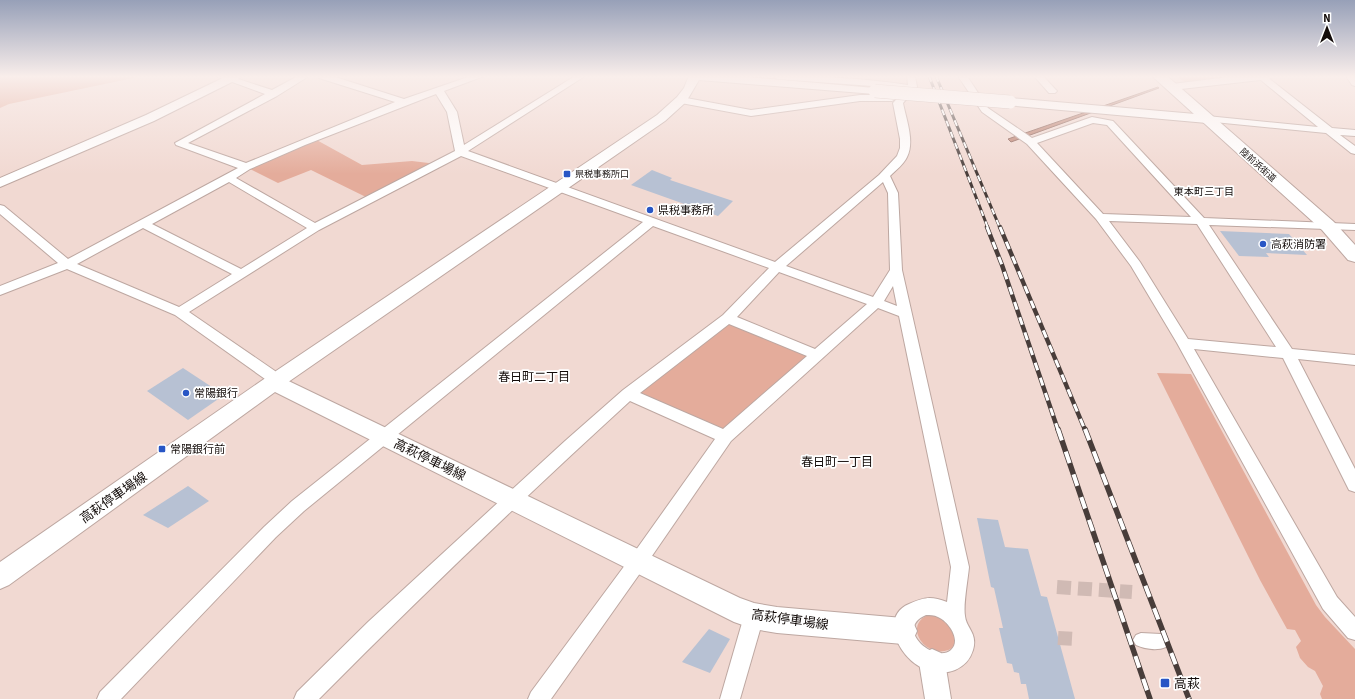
<svg xmlns="http://www.w3.org/2000/svg" width="1355" height="699" font-family="'Source Sans 3','Noto Sans JP',sans-serif">
  <style>
    .green { fill: #e4ac9b }
    .water { fill: #bd8271; stroke: #8a5e52 }
    .building { fill: #b7c1d3 }
    .lines { fill: none; stroke-linecap: round; stroke-linejoin: round }
    .pedestrian-tunnel { stroke: #d0bab4; stroke-width: 14; stroke-dasharray: 14 7; stroke-linecap: butt }
    .pedestrian-casing { stroke: #bda7a1; stroke-width: 2 }
    .minor-casing { stroke: #bda7a1; stroke-width: 2 }
    .tertiary-casing { stroke: #bda7a1; stroke-width: 2 }
    .secondary-casing { stroke: #bda7a1; stroke-width: 2 }
    .trunk-casing { stroke: #bda7a1; stroke-width: 2 }
    .pedestrian { fill: #fff; fill-rule: evenodd }
    .minor { fill: #fff; fill-rule: evenodd }
    .tertiary { fill: #fff; fill-rule: evenodd }
    .secondary { fill: #fff; fill-rule: evenodd }
    .trunk { fill: #fff; fill-rule: evenodd }
    .rail-far2-casing { stroke: #483d3a; stroke-width: 3 }
    .rail-far1-casing { stroke: #483d3a; stroke-width: 4.5 }
    .rail-casing { stroke: #483d3a; stroke-width: 5.5 }
    .rail-far2 { stroke: #fff; stroke-width: 2; stroke-dasharray: 6; stroke-linecap: butt }
    .rail-far1 { stroke: #fff; stroke-width: 3; stroke-dasharray: 8; stroke-linecap: butt }
    .rail { stroke: #fff; stroke-width: 4; stroke-dasharray: 12; stroke-linecap: butt }
    .tertiary-bridge-casing { stroke: #bda7a1; stroke-width: 14; stroke-linecap: butt }
    .tertiary-bridge { stroke: #fff; stroke-width: 13 }
    .poi-dot { fill: #2856c5; stroke: #fff; stroke-width: 1.5 }
    .labels { text-anchor: middle; stroke-width: 3.5; stroke-linejoin: round; paint-order: stroke }
    .far-street-label { font-size: 9px; fill: #120b09; stroke: #fff }
    .far-poi-label { font-size: 9px; fill: #120b09; stroke: #fff; text-anchor: start }
    .far-neighbourhood-label { font-size: 10px; fill: #120b09; stroke: #fff }
    .poi-label { font-size: 11px; fill: #120b09; stroke: #fff; text-anchor: start }
    .neighbourhood-label { font-size: 12px; fill: #120b09; stroke: #fff }
    .near-street-label { font-size: 13px; fill: #120b09; stroke: #fff }
    .near-poi-label { font-size: 13px; fill: #120b09; stroke: #fff; text-anchor: start }
  </style>
  <rect width="100%" height="100%" fill="#f1d9d2"/>
  <!-- green -->
  <g class="green">
    <polygon points="0,76 143,76 9,104 0,108"/>
    <polygon points="1176,76 1235,76 1185,82"/>
    <polygon points="313,138 362,165 412,161 437,164 370,199 311,170 278,183 246,167"/>
    <polygon points="728,318 817,355 725,437 628,394"/>
    <polygon points="1157,373 1191,374 1316,605 1325,617 1355,649 1355,699 1322,699 1320,694 1323,686 1315,671 1308,667 1300,658 1296,647 1301,641 1295,630 1287,629 1260,580"/>
    <path d="M930,614L938,615L956,631V645C932,667 898,626 930,614Z"/>
  </g>
  <!-- water -->
  <polygon class="water" points="1158,87 1159,88 1011,142 1008,139"/>
  <!-- building -->
  <g class="building">
    <polygon points="652,170 672,178 670,180 733,201 718,216 631,185"/>
    <polygon points="1220,231 1289,234 1307,255 1266,253 1269,257 1239,256"/>
    <polygon points="183,368 224,395 188,420 147,391"/>
    <polygon points="188,486 209,501 168,528 143,515"/>
    <polygon points="977,518 998,520 1005,547 1028,549 1041,596 1047,597 1075,699 1029,699 1026,684 1021,684 1019,673 1014,672 1012,664 1007,663 999,628 1003,628 994,588 991,587"/>
    <polygon points="709,629 730,639 710,673 682,662"/>
  </g>
  <g class="lines">
    <!-- pedestrian-tunnel -->
    <g class="pedestrian-tunnel">
      <polyline points="1057,587 1132,592"/>
      <polyline points="1058,638 1075,639"/>
    </g>
    <defs>
      <path id="pedestrian" d="M1141,633L1161,634L1166,637L1169,642L1166,647C1157,651 1145,649 1136,645L1133,640L1136,635Z"/>
      <g id="minor">
        <path d="M216,76H229L272,90L298,76H309L277,96L188,143L246,163L395,102L319,78L318,76H332L404,99L471,76H484L444,91L457,112L464,145L575,76H585L468,151L775,262L879,175L897,156L900,148V139L893,103L905,90L886,87L777,79L773,76C818,76 863,78 908,85L907,76H915L917,87L903,103C906,119 915,141 907,157C904,164 896,170 890,176L898,193L902,270L969,567C968,579 963,605 965,616C966,628 978,633 973,650C970,660 964,666 955,670C912,687 871,620 909,604C925,597 931,596 947,602L951,567L899,316L878,308L731,441L643,569L551,699H528L531,692L631,557L715,439L630,401C524,498 420,597 319,699H294L297,692L368,622L565,441L623,390L723,315L769,268L653,226L304,511L276,537L121,699H97L100,692L264,527L292,501L643,222L461,156L319,230L189,312L275,371L281,382L279,386L274,387L269,386L265,379L175,315L67,269L0,295V286L58,263L0,214V205L4,206L68,259L238,168L176,145L175,143L265,94ZM436,94L447,112L455,151L315,223L236,178L250,169L305,145ZM229,182L307,228L241,269L152,224ZM883,182L888,193L890,270L873,297L786,266ZM143,228L232,274L179,307L77,264ZM779,272L867,304L815,349L737,317ZM893,286L897,306L884,301ZM729,324L807,356L723,429L640,393ZM926,615C930,615 934,615 938,617C948,621 962,640 951,650C935,664 893,629 926,615Z"/>
        <path d="M958,76H967L988,108L1032,138L1092,117L1113,121L1204,218L1355,224V230L1209,225L1292,349L1355,355V365L1298,359L1355,469V492L1349,490L1283,358L1194,349L1337,597L1355,617V640L1348,638L1323,609L1177,343L1131,266L1096,219L1027,144L982,112ZM1093,123L1107,125L1191,217L1103,214L1037,143ZM1109,221L1197,224L1276,347L1188,339L1140,262Z"/>
        <polygon points="1034,76 1043,76 1055,89 1057,91 1055,93 1049,93"/>
        <polygon points="1256,76 1266,76 1332,128 1355,130 1355,136 1340,135 1355,146 1355,154 1351,153 1326,133 1204,121 1202,119 1204,117 1207,116 1318,127"/>
        <polygon points="1346,76 1355,76 1355,86 1352,85"/>
        <polygon points="860,95 892,95 897,98 892,101 860,101 751,116 681,103 676,100 681,97 751,110"/>
        <polygon points="754,607 761,610 764,616 740,699 720,699 744,616 747,610"/>
      </g>
      <g id="tertiary">
        <polygon points="227,76 241,76 240,78 154,121 0,187 0,178 146,115"/>
        <polygon points="687,76 736,76 875,88 879,89 881,91 879,93 875,94 699,80 686,102 665,121 281,387 274,389 267,387 265,382 267,377 657,115 677,97 684,88 688,78"/>
        <polygon points="1237,76 1274,76 1269,79 1172,90 1168,89 1166,87 1168,85 1172,84"/>
        <polygon points="1010,98 1207,115 1211,116 1213,119 1211,122 1207,123 1006,105 1004,102 1006,99"/>
        <polygon points="932,649 941,653 945,662 951,699 925,699 919,662 923,653"/>
      </g>
      <polygon id="secondary" points="274,374 740,598 754,603 777,607 903,618 913,622 917,631 913,640 903,644 777,633 754,629 734,622 275,392 9,585 0,589 0,562 267,377"/>
      <polygon id="trunk" points="1152,76 1167,76 1334,222 1355,245 1355,262 1348,260 1322,230"/>
    </defs>
    <!-- pedestrian casing -->
    <use href="#pedestrian" class="pedestrian-casing"/>
    <!-- minor casing -->
    <use href="#minor" class="minor-casing"/>
    <!-- tertiary casing -->
    <use href="#tertiary" class="tertiary-casing"/>
    <!-- secondary casing -->
    <use href="#secondary" class="secondary-casing"/>
    <!-- trunk casing -->
    <use href="#trunk" class="trunk-casing"/>
    <!-- pedestrian -->
    <use href="#pedestrian" class="pedestrian"/>
    <!-- minor -->
    <use href="#minor" class="minor"/>
    <!-- tertiary -->
    <use href="#tertiary" class="tertiary"/>
    <!-- secondary -->
    <use href="#secondary" class="secondary"/>
    <!-- trunk -->
    <use href="#trunk" class="trunk"/>
    <defs>
      <g id="rail-far2">
        <polyline points="929,76 988,228"/>
        <polyline points="936,76 1000,228"/>
      </g>
      <g id="rail-far1">
        <polyline points="987,227 1002,265 1058,430"/>
        <polyline points="1000,227 1085,430"/>
      </g>
      <g id="rail">
        <polyline points="1058,429 1150,699"/>
        <polyline points="1085,429 1189,699"/>
      </g>
    </defs>
    <!-- rail-far2 casing -->
    <use href="#rail-far2" class="rail-far2-casing"/>
    <!-- rail-far1 casing -->
    <use href="#rail-far1" class="rail-far1-casing"/>
    <!-- rail casing -->
    <use href="#rail" class="rail-casing"/>
    <!-- rail-far2 -->
    <use href="#rail-far2" class="rail-far2"/>
    <!-- rail-far1 -->
    <use href="#rail-far1" class="rail-far1"/>
    <!-- rail -->
    <use href="#rail" class="rail"/>
    <defs>
      <polyline id="tertiary-bridge" points="875,91 1010,102"/>
    </defs>
    <!-- tertiary-bridge casing -->
    <use href="#tertiary-bridge" class="tertiary-bridge-casing"/>
    <!-- tertiary-bridge -->
    <use href="#tertiary-bridge" class="tertiary-bridge"/>
  </g>
  <!-- sky -->
  <linearGradient id="sky" x2="0" y2="1"><stop stop-color="#97a0b8"/><stop offset="0.44" stop-color="#f9eeeb"/><stop offset="1" stop-color="#f9eeeb" stop-opacity="0"/></linearGradient>
  <rect width="1355" height="174" fill="url(#sky)"/>
  <!-- markers -->
  <g class="poi-dot">
    <rect x="563" y="170" width="8" height="8" rx="2"/>
    <circle cx="650" cy="210" r="4"/>
    <circle cx="1263" cy="244" r="4"/>
    <circle cx="186" cy="393" r="4"/>
    <rect x="158" y="445" width="8" height="8" rx="2"/>
    <rect x="1160" y="678" width="10" height="10" rx="2"/>
  </g>
  <g class="labels">
    <!-- far-street labels -->
    <g class="far-street-label">
      <text transform="translate(1258 165) rotate(42)" y="3">陸前浜街道</text>
    </g>
    <!-- far-poi labels -->
    <g class="far-poi-label">
      <text x="575" y="177">県税事務所口</text>
    </g>
    <!-- far-neighbourhood labels -->
    <g class="far-neighbourhood-label">
      <text x="1204" y="195">東本町三丁目</text>
    </g>
    <!-- poi labels -->
    <g class="poi-label">
      <text x="658" y="214">県税事務所</text>
      <text x="1271" y="248">高萩消防署</text>
      <text x="194" y="397">常陽銀行</text>
      <text x="170" y="453">常陽銀行前</text>
    </g>
    <!-- neighbourhood labels -->
    <g class="neighbourhood-label">
      <text x="534" y="381">春日町二丁目</text>
      <text x="837" y="466">春日町一丁目</text>
    </g>
    <!-- near-street labels -->
    <g class="near-street-label">
      <text transform="translate(430 459) rotate(26)" y="5">高萩停車場線</text>
      <text transform="translate(113 497) rotate(-35)" y="5">高萩停車場線</text>
      <text transform="translate(790 619) rotate(8)" y="5">高萩停車場線</text>
    </g>
    <!-- near-poi labels -->
    <g class="near-poi-label">
      <text x="1174" y="688">高萩</text>
    </g>
  </g>
  <!-- north arrow -->
  <g transform="translate(1327 28)" stroke="#ffffff" stroke-width="3" paint-order="stroke">
  <path d="M0-3L7 15L0 10L-7 15Z" fill="#120b09"/>
  <text y="-6" font-size="11" font-weight="bold" text-anchor="middle" fill="#120b09">N</text>
  </g>
</svg>
